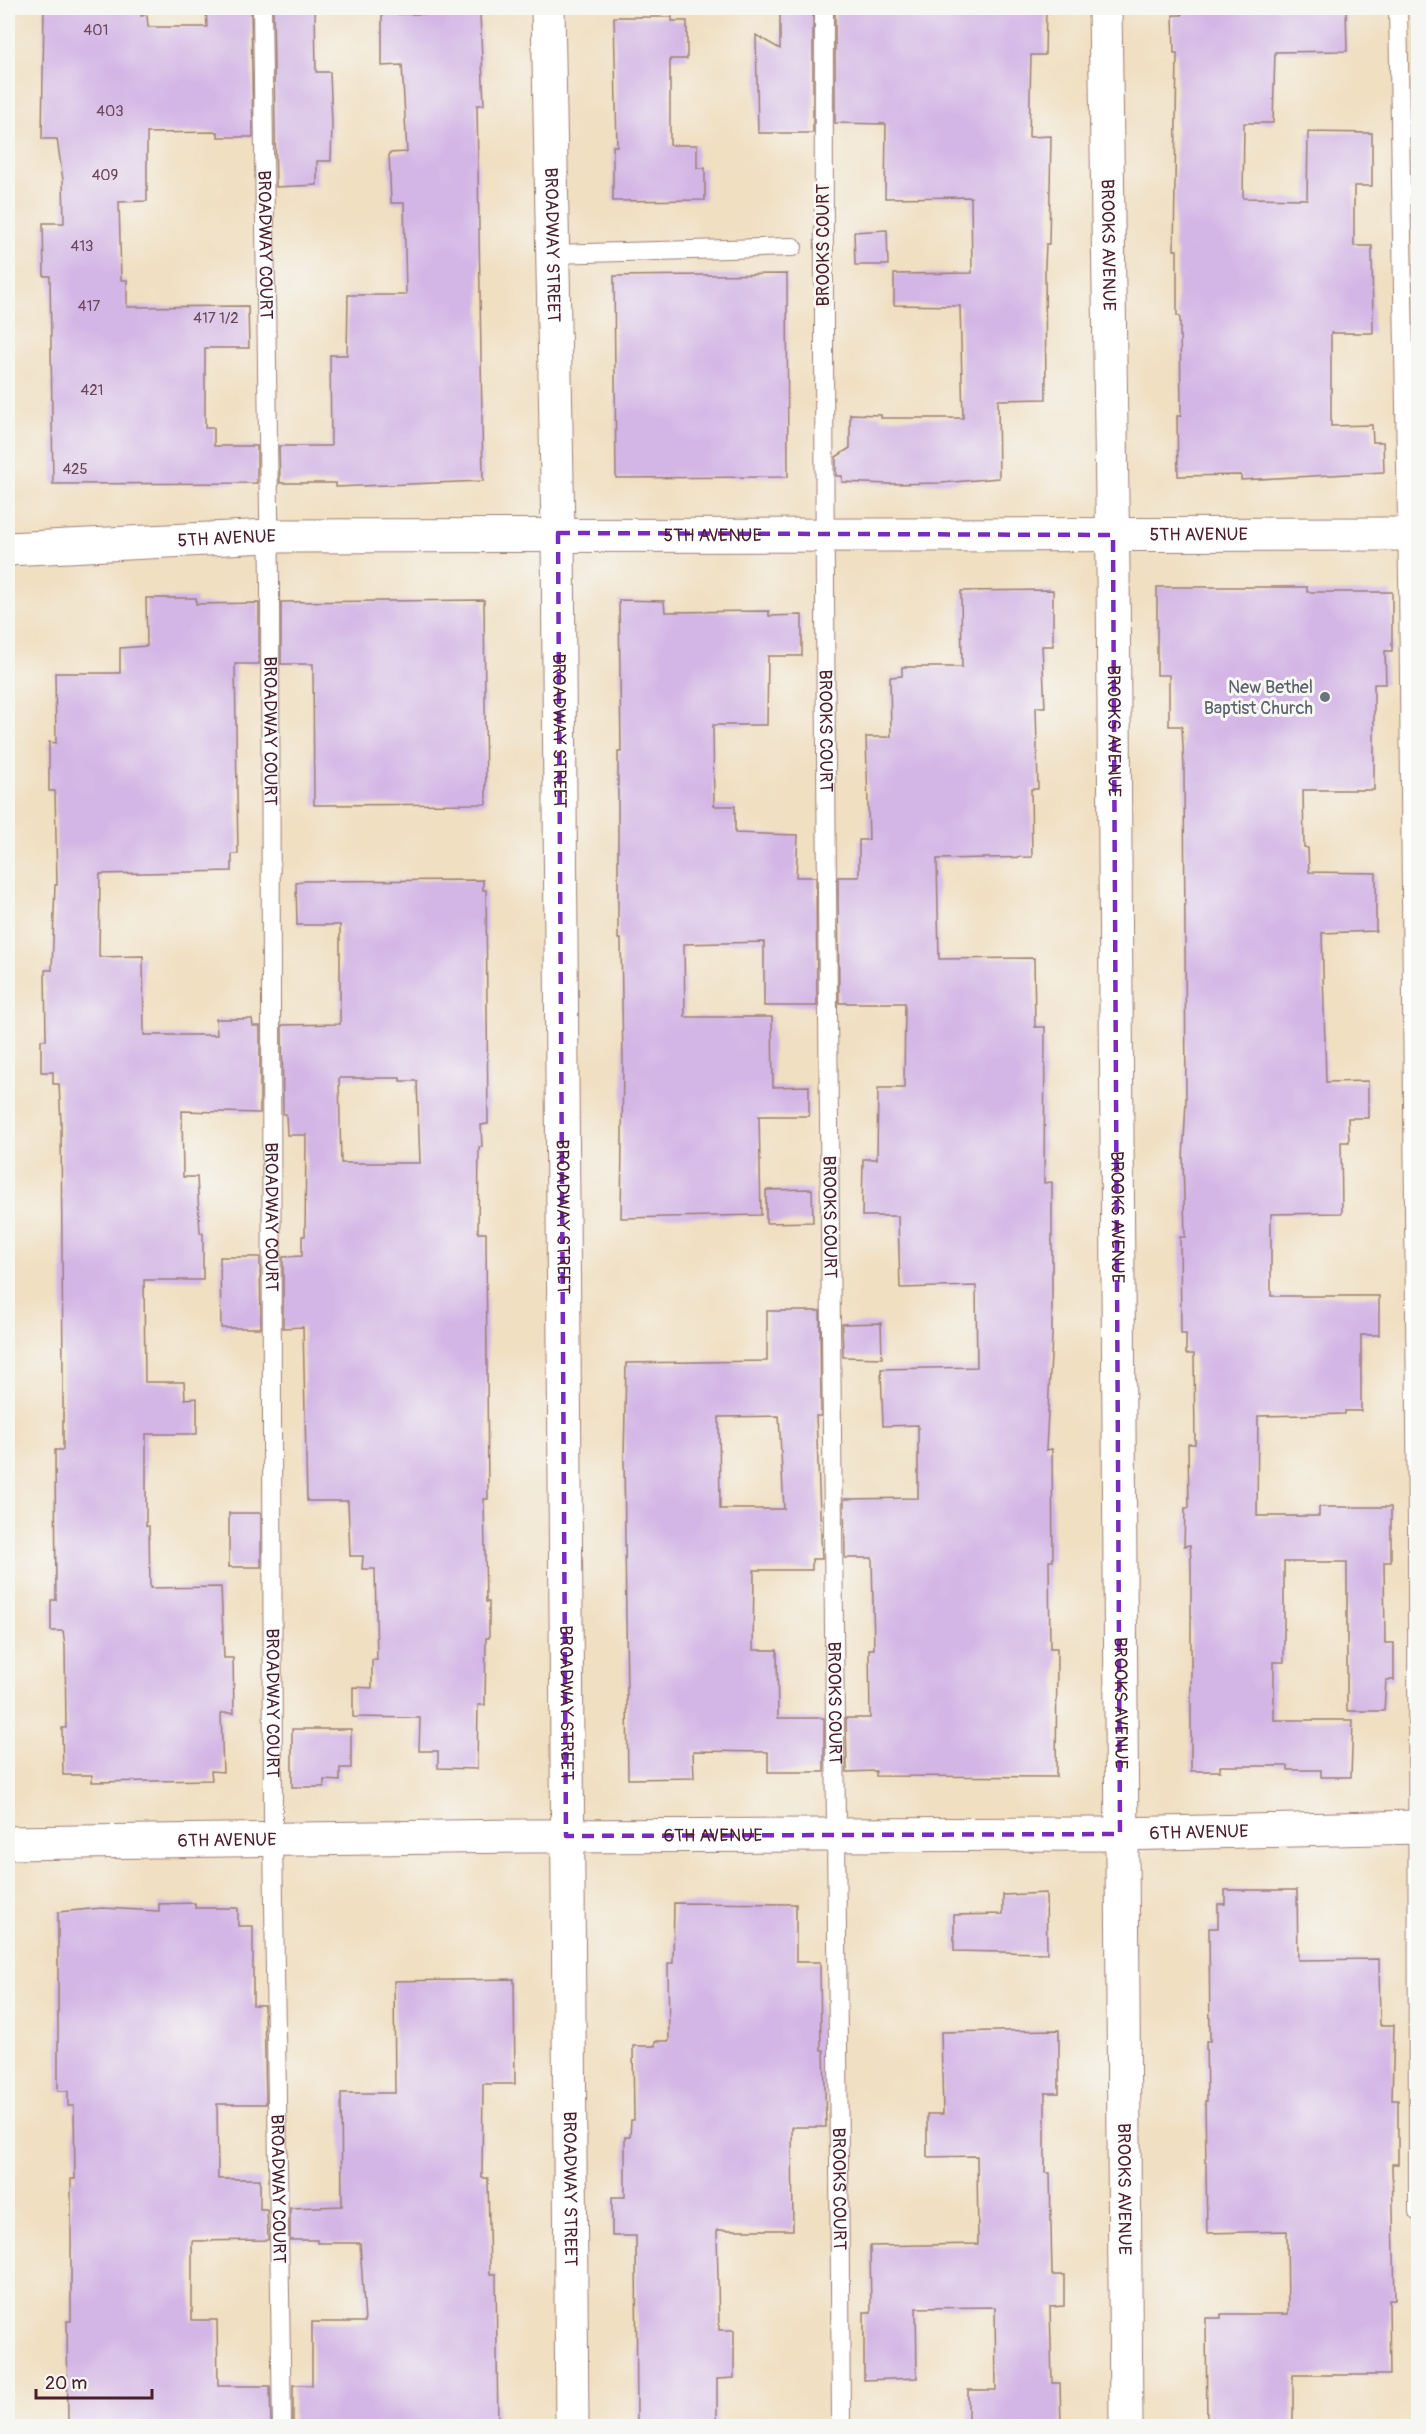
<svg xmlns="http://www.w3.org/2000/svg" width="1426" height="2434" font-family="Pangolin,sans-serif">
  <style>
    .building { fill: #d3b6e5; fill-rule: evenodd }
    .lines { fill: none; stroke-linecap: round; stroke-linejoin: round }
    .lane-casing { stroke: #9d7f76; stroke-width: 20 }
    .street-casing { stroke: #9d7f76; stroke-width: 35 }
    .lane { stroke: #fff; stroke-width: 18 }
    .street { stroke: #fff; stroke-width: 33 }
    .marked { fill: none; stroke: #7b2cbf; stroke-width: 4.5; stroke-dasharray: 12 8; stroke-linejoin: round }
    .worship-dot { fill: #6b7280; stroke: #f6f6f2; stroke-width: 2 }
    .labels { text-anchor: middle; stroke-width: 6; stroke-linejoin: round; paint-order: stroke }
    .number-label { font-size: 15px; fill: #6c455a }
    .street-label { font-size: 18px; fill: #4a1f2b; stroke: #f6f6f2 }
    .worship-label { font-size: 18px; fill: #5b616d; stroke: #f6f6f2; text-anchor: end }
  </style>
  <rect width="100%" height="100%" fill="#f6f6f2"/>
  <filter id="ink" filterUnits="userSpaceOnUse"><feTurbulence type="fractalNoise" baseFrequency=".0167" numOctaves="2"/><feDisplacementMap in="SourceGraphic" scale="12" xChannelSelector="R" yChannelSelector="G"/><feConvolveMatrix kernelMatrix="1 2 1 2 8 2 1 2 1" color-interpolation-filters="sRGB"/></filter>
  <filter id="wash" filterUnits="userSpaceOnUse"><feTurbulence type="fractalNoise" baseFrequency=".008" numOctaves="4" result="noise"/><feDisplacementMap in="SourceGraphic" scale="24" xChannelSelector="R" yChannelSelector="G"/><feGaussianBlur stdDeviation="1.35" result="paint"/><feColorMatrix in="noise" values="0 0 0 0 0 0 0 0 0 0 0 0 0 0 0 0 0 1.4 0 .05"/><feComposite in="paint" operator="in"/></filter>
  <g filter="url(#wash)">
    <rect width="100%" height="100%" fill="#f0dfc1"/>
    <g id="blocks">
      <!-- building -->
      <g class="building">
        <polygon points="44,8 141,8 141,16 147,15 148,27 207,27 206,8 251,8 253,137 218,137 218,132 147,133 147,201 119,202 121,280 127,280 127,307 248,306 249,348 205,348 205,428 214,428 214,446 257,446 257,483 53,484 50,276 44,276 43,223 64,223 63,180 57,139 42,139"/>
        <polygon points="273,8 315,8 316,72 330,72 332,125 331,161 317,161 317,185 276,187"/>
        <polygon points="780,8 813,8 813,133 758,133 756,35 780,49"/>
        <polygon points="835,8 1046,8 1045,55 1031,55 1029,137 1051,136 1049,244 1046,244 1045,266 1046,399 998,400 999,478 941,483 889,484 842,482 842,476 836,476 836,457 850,448 850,414 881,415 881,418 963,418 960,306 894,305 894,274 972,273 971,197 885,198 886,124 835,123"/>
        <polygon points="1182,8 1346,8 1347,51 1275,52 1273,123 1244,123 1243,198 1307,199 1308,132 1372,133 1372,186 1354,186 1354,246 1372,246 1373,333 1331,333 1331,426 1372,425 1373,442 1383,442 1384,472 1241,480 1241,475 1178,476 1177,416 1181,416 1180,316 1177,316 1177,250 1174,250 1177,53 1174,53 1173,15 1182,15"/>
        <polygon points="382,14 480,14 484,105 477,105 483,481 336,487 336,483 280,483 279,446 331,446 330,355 347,355 348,295 406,295 404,203 391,203 389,153 407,152 402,65 382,66"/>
        <polygon points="614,17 672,17 672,21 687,21 687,59 670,59 670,145 697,145 697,168 705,168 705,200 613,201 613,146 617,146"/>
        <polygon points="887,230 888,265 855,265 854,232"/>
        <polygon points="787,274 788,477 616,478 614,276"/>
        <polygon points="1157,587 1307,587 1307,592 1392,592 1392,651 1385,651 1386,684 1374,684 1374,790 1303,790 1304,847 1308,848 1309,872 1376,873 1376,931 1322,933 1326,1082 1368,1081 1368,1118 1348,1118 1349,1142 1341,1142 1342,1213 1271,1214 1271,1296 1379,1296 1379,1335 1361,1335 1361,1411 1345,1411 1345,1414 1258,1416 1257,1516 1319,1516 1319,1507 1391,1507 1391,1562 1384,1562 1385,1643 1394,1643 1394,1680 1386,1680 1384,1711 1347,1711 1347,1562 1284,1562 1284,1662 1274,1662 1274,1720 1353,1720 1351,1777 1321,1777 1321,1770 1288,1770 1288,1766 1220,1766 1220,1771 1191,1771 1191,1562 1190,1545 1184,1546 1185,1508 1189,1508 1188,1444 1195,1444 1194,1354 1186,1354 1186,1334 1181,1334 1180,1237 1185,1237 1183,1159 1186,1101 1184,769 1182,726 1169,726 1169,675 1157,675"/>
        <polygon points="1053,590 1053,646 1042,646 1045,707 1036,707 1038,789 1031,789 1032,857 937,859 939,959 1034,958 1035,1027 1045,1027 1044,1183 1052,1182 1052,1336 1046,1450 1052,1449 1053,1561 1049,1561 1050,1648 1057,1648 1056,1777 876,1776 876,1771 847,1772 846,1718 870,1718 869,1649 874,1649 872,1558 845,1558 844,1499 918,1498 918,1425 883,1426 881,1369 977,1367 976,1286 900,1288 898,1216 862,1216 863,1159 877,1159 878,1088 904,1088 905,1003 839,1003 838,877 859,877 859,840 869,840 866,737 891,737 890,677 902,676 902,667 962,667 961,591"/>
        <polygon points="146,598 196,598 196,604 259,603 259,664 235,664 238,854 232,854 232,871 100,874 99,957 143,956 144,1035 217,1035 216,1019 252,1019 253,1026 260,1026 260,1113 182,1111 183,1177 197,1177 200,1233 203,1233 203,1280 144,1280 145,1382 184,1382 185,1399 197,1398 197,1434 146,1434 146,1526 149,1526 150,1588 221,1587 224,1658 233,1658 234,1713 221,1713 223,1772 211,1771 212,1780 92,1782 92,1775 63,1775 62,1728 66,1728 65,1646 63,1631 51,1631 51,1600 56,1600 55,1450 63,1450 63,1374 61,1124 59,1084 53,1084 53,1072 41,1072 41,1040 46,1040 45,970 52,970 55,885 57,885 55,791 49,791 49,742 56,743 55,673 120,673 120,648 147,646"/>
        <polygon points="484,600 486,804 314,805 313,664 281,664 281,602"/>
        <polygon points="619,600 664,601 665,612 769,611 769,616 802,615 802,656 768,656 767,725 713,725 714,806 735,806 735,833 798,835 796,877 816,877 817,1006 764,1006 764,942 684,944 685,1017 772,1017 773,1087 809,1086 809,1116 759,1116 761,1215 621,1218 623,1063 621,939 618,939 618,752 621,752"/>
        <path d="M483,880V890H486L488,1124L481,1125L482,1147H479L478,1233H486L488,1499H484L486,1602H489V1638H486L485,1705H478L477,1769L438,1768V1751H419L420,1718L353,1717V1687L372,1688V1660H377L375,1569H362L363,1556H350L348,1501H307L303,1327L283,1328V1257L302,1256V1236H305L306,1135H287L286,1114H283L282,1025L340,1024V925H297L296,883L305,881ZM339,1078H400V1081H417L420,1163H341Z"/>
        <polygon points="812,1189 813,1222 766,1223 766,1190"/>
        <polygon points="220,1257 260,1257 261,1328 221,1328"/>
        <path d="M767,1311H820L821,1416H816L822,1559H812V1570H754L753,1650H777L778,1718H824V1772H768V1752L693,1751L694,1778L628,1779L624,1457L626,1363L767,1361ZM779,1416L784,1509H720L719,1417Z"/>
        <polygon points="881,1323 882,1358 843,1357 842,1324"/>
        <rect x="229" y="1513" width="32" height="54"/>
        <polygon points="292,1729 351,1729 351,1768 340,1768 340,1781 324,1780 324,1787 292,1787"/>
        <polygon points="1225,1890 1297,1890 1298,1960 1379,1959 1380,2025 1394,2025 1392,2100 1398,2100 1398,2164 1392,2164 1395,2300 1389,2300 1390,2375 1293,2375 1293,2427 1207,2427 1206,2318 1221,2318 1221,2314 1288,2314 1287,2231 1207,2233 1205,2101 1207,2101 1206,2041 1210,2041 1209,1928 1218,1928 1218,1904 1225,1904"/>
        <polygon points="1046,1893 1047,1953 954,1951 954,1915 1003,1914 1003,1895"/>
        <polygon points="195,1903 195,1908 238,1908 238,1926 253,1926 253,2005 264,2005 266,2104 217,2104 218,2179 260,2179 260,2209 267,2209 268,2240 192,2241 192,2320 217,2320 218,2386 270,2386 271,2427 68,2427 67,2321 71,2321 71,2179 75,2179 74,2106 68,2106 68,2091 58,2091 58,1912 102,1908 159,1911 159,1904"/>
        <polygon points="674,1903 796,1904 796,1962 820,1962 821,2050 824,2050 826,2127 792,2127 793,2230 717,2230 719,2330 734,2330 734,2378 717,2379 717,2427 637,2427 636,2236 612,2236 612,2197 625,2197 625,2137 630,2137 631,2120 634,2120 633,2046 655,2046 655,2041 669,2041 668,1963 673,1963"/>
        <polygon points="514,1979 515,2084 483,2084 482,2178 488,2178 490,2274 496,2274 498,2427 293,2427 293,2385 312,2385 312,2322 365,2322 360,2243 317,2243 317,2240 290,2240 290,2208 342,2206 341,2093 395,2093 394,1981"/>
        <polygon points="1059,2030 1059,2093 1045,2093 1045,2173 1050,2173 1052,2275 1064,2275 1064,2306 1050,2307 1052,2383 1060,2383 1061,2427 968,2427 968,2390 996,2390 995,2307 916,2308 917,2378 864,2380 864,2312 871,2312 870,2246 978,2244 977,2156 927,2157 927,2114 943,2114 941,2032"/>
      </g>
    </g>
  </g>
  <g filter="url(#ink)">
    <use href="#blocks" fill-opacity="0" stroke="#9d7f76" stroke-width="1.5"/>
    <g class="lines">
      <defs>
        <g id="lane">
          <path id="s1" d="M262,8L270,582L273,1839L282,2426"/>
          <path id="s2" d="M824,8C822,814 836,1620 841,2426"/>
          <polyline points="1398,8 1408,575 1417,1525 1418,2212"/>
          <polyline points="552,254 793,247"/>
        </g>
        <g id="street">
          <path id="s3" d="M548,8L558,533L572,2426"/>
          <path id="s4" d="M1105,8L1113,569L1126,2426"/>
          <path id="s5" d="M8,549L269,536L1418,534"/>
          <path id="s6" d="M8,1843L525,1836L1120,1834L1418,1827"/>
        </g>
      </defs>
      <!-- lane casing -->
      <use href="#lane" class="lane-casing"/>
      <!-- street casing -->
      <use href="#street" class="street-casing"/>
      <!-- lane -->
      <use href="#lane" class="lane"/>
      <!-- street -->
      <use href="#street" class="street"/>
    </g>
  </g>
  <!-- marked area -->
  <path class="marked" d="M558,533L1113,535L1120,1834L566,1836Z"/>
  <!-- markers -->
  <circle class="worship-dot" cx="1325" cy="697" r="6"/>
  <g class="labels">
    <!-- number labels -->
    <g class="number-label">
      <text x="96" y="35">401</text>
      <text x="110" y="116">403</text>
      <text x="105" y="180">409</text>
      <text x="82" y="251">413</text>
      <text x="89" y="311">417</text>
      <text x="216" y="323">417 1/2</text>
      <text x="92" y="395">421</text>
      <text x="75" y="474">425</text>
    </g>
    <!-- street labels -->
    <g class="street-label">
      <text dy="6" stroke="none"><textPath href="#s1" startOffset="237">BROADWAY COURT</textPath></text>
      <text dy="6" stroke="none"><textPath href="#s3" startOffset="237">BROADWAY STREET</textPath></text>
      <text transform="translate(823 245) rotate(-90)" y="6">BROOKS COURT</text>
      <text dy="6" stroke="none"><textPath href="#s4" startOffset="237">BROOKS AVENUE</textPath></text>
      <text dy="6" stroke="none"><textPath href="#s5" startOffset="705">5TH AVENUE</textPath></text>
      <text dy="6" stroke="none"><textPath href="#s5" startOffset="1191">5TH AVENUE</textPath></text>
      <text dy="6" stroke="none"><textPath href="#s5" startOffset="219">5TH AVENUE</textPath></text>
      <text dy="6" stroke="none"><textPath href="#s1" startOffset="723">BROADWAY COURT</textPath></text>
      <text dy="6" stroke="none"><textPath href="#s3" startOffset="723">BROADWAY STREET</textPath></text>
      <text dy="6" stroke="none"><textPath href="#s2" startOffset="723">BROOKS COURT</textPath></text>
      <text dy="6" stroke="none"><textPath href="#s4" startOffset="723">BROOKS AVENUE</textPath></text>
      <text dy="6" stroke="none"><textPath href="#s1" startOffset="1209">BROADWAY COURT</textPath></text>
      <text dy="6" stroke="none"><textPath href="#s3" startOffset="1209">BROADWAY STREET</textPath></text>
      <text dy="6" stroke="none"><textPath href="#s2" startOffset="1209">BROOKS COURT</textPath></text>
      <text dy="6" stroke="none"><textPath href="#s4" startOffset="1209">BROOKS AVENUE</textPath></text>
      <text dy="6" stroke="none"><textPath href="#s1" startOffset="1695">BROADWAY COURT</textPath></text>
      <text dy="6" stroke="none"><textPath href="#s3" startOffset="1695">BROADWAY STREET</textPath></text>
      <text dy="6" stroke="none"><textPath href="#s2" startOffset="1695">BROOKS COURT</textPath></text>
      <text dy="6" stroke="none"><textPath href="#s4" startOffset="1695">BROOKS AVENUE</textPath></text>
      <text dy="6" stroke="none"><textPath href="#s6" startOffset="1191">6TH AVENUE</textPath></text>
      <text dy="6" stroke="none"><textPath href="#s6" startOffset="705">6TH AVENUE</textPath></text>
      <text dy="6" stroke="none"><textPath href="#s6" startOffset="219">6TH AVENUE</textPath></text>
      <text dy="6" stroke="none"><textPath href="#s1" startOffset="2181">BROADWAY COURT</textPath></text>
      <text dy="6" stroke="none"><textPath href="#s3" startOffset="2181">BROADWAY STREET</textPath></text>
      <text dy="6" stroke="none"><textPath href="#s2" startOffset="2181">BROOKS COURT</textPath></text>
      <text dy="6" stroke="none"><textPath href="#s4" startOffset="2181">BROOKS AVENUE</textPath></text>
    </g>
    <!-- worship labels -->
    <g class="worship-label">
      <text x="1313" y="693">New Bethel<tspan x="1313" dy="21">Baptist Church</tspan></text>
    </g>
  </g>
  <!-- margin -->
  <rect width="1426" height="2434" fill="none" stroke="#f6f6f2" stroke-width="30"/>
  <!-- scale -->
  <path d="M36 2389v9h116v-9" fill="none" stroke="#4a1f2b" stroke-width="3"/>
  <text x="45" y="2389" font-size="18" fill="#4a1f2b" stroke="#f6f6f2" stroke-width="4.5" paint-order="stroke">20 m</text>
</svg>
